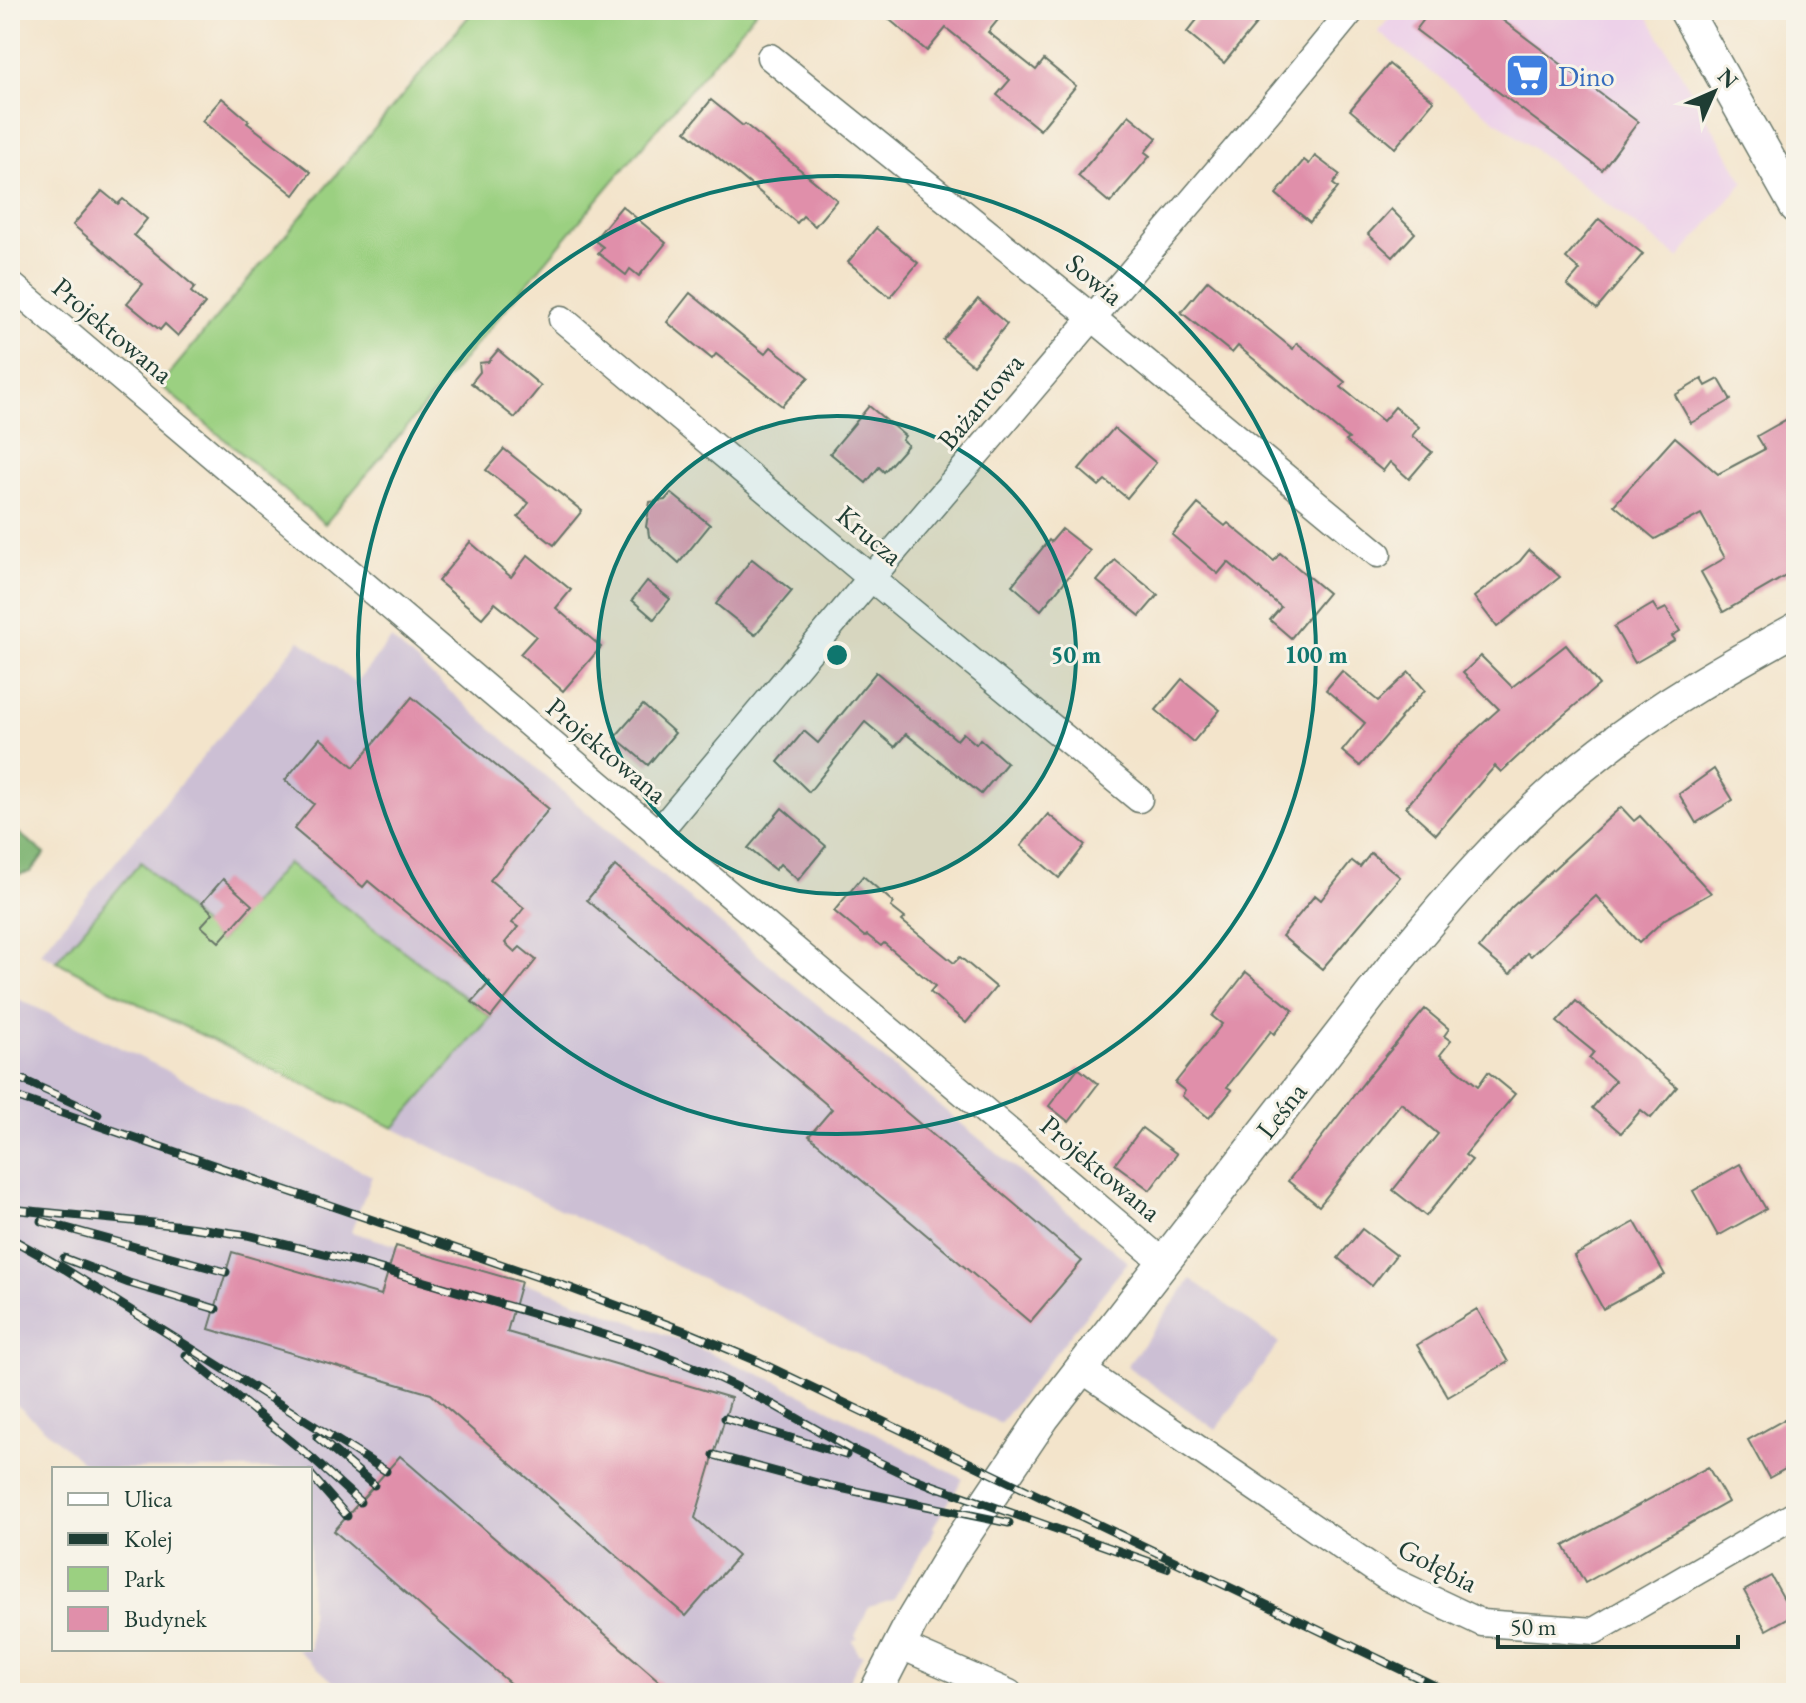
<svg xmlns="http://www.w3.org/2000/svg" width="1806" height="1703" font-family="'EB Garamond',serif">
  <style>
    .built { fill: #edd1e9 }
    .industrial { fill: #ccbfd4 }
    .green { fill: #9bd081; stroke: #5d865a; stroke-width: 2 }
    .forest { fill: #7cb26f; stroke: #4e7852; stroke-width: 2 }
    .building { fill: #e08faa }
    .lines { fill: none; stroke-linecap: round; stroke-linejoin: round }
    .minor-casing { stroke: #697769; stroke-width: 29 }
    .tertiary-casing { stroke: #697769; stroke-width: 35 }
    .minor { stroke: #fff; stroke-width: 26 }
    .tertiary { stroke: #fff; stroke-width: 32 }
    .rail-casing { stroke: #1f3d34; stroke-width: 9 }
    .rail { stroke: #f7f3e8; stroke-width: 6; stroke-dasharray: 18; stroke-linecap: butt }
    .ring { fill: none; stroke: #0f766e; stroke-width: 4 }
    .labels { text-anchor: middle; stroke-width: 6; stroke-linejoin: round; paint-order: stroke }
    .shop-label { font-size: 28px; fill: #366cbe; stroke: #f7f3e8; text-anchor: start }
    .street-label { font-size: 28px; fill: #1f3d34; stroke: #f7f3e8 }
    .centre { fill: #0f766e; stroke: #f7f3e8; stroke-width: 4 }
    .ring-label { font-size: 24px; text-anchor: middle; font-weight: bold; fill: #0f766e; stroke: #f7f3e8; stroke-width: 6; stroke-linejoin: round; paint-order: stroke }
  </style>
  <rect width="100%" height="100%" fill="#f7f3e8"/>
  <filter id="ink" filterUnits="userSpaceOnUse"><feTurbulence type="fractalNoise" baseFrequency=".0125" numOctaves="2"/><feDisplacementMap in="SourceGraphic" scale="16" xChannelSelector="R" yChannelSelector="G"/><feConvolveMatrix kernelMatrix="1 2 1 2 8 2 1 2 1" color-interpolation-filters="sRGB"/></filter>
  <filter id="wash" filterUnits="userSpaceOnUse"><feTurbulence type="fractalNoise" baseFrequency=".006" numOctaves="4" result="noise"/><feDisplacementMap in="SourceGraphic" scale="32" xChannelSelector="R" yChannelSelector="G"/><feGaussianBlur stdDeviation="1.8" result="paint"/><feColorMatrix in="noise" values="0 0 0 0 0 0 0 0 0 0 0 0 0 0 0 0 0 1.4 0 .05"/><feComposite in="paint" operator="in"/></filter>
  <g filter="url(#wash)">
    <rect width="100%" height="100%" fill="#f3e4cb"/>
    <!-- built -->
    <polygon class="built" points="1396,10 1644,10 1744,182 1679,258 1378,32"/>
    <!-- industrial -->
    <g class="industrial">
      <polygon points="391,639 595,820 1128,1262 1000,1423 160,1015 40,953 300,640 356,683"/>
      <polygon points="10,995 154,1064 372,1176 351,1232 538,1287 679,1340 780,1383 963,1479 933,1527 935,1529 893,1600 869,1607 855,1636 858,1638 853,1640 858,1654 863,1654 842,1693 346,1693 296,1649 310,1649 310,1469 90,1469 10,1399"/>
      <polygon points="1191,1279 1279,1343 1216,1430 1127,1366"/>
    </g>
    <!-- green -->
    <g class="green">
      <polygon points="474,10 757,10 325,524 160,385"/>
      <polygon points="141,862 219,942 287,863 491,1017 394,1128 160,1015 56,961"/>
    </g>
    <!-- forest -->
    <polygon class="forest" points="10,826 45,854 30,872 10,876"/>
    <g id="blocks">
      <!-- building -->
      <g class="building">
        <polygon points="878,10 1006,10 988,32 1036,70 1044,60 1076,86 1040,130 997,95 1010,80 946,28 927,51"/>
        <polygon points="1205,10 1268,10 1224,63 1187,32"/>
        <polygon points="1431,10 1489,10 1638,122 1602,170 1416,30"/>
        <polygon points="1389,64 1434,101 1395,148 1350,110"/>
        <polygon points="222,98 249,121 247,123 311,172 294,195 202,121"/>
        <polygon points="711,100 743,126 745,124 837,200 815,226 803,216 797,223 686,131"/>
        <polygon points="1129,115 1157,138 1145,152 1150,156 1110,203 1078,176"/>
        <polygon points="1315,156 1340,175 1333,184 1338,188 1310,222 1276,194 1304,160 1309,164"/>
        <polygon points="102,191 118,204 123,199 147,219 134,235 195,287 191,292 205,304 178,336 165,324 160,330 127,303 143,284 73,225"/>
        <polygon points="622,206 666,243 639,276 630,269 626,275 598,253 603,247 594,240"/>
        <polygon points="1391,209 1415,233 1393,257 1368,234"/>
        <polygon points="1599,219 1643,254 1597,309 1567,285 1580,270 1566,258"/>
        <polygon points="876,228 918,263 890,297 848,262"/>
        <polygon points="1208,280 1293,349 1297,343 1345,382 1341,387 1383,421 1395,407 1419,427 1412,436 1432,452 1409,479 1390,462 1383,471 1346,441 1349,439 1238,346 1232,353 1181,312"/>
        <polygon points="690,293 765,354 771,347 809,377 782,406 716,354 712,359 667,322"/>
        <polygon points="978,299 1007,324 973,365 943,340"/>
        <polygon points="498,350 541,386 515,418 471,383 480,372 479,363 488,362"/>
        <polygon points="1702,379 1706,386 1719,379 1731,400 1691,423 1675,395"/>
        <polygon points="869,406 905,436 902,440 908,445 884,472 879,467 866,483 830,453"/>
        <polygon points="1796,414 1796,570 1723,612 1701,572 1725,558 1701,514 1655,539 1614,505 1675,437 1718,474 1765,449 1757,436"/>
        <polygon points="1114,428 1156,463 1127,498 1105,480 1099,486 1079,469"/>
        <polygon points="504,449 582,511 554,545 518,517 529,503 486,470"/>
        <polygon points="671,493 710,525 679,563 649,536 648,529 646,527 650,502 665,500"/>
        <polygon points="1198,504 1225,526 1228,523 1274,561 1280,553 1328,593 1291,638 1270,620 1281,607 1228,562 1218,574 1172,535"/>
        <polygon points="1062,529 1090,551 1041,610 1012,585 1049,540 1051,542"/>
        <polygon points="470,542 511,577 528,555 571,590 556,608 601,647 563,691 520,654 536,636 495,603 482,618 438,581"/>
        <polygon points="1529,550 1560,577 1497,627 1474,597 1520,561"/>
        <polygon points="752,559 792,591 755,635 716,604"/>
        <polygon points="1115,560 1158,595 1140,616 1097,581"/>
        <polygon points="647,581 670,599 654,619 632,600"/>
        <polygon points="1653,604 1658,612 1666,608 1680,631 1672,636 1675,640 1635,663 1614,627"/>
        <polygon points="1566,645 1599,685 1553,724 1501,772 1495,766 1436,834 1406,807 1458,746 1499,709 1463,673 1481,656 1512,687"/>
        <polygon points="1342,671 1378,701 1409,672 1425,690 1400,718 1401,719 1360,766 1342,751 1365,723 1326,690"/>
        <polygon points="876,672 957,740 963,733 976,744 980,739 1007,763 981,794 906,734 895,747 865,722 809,792 778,762 804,731 818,743"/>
        <polygon points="1182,679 1220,710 1193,742 1156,710"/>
        <polygon points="412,697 549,809 490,880 524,908 512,923 518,927 505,943 515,952 520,947 536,960 491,1017 472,1002 490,982 368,881 363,887 294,829 314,804 285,780 320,738 354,767"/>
        <polygon points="643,705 675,733 648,765 615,737"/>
        <polygon points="1714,769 1733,800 1696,823 1679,794"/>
        <polygon points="1621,807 1634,821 1640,816 1711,893 1665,919 1639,943 1596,896 1531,956 1527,953 1510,974 1479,948 1511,908"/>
        <polygon points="782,808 826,846 798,880 780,864 775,870 748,848"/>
        <polygon points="1048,814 1085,845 1059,878 1021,846"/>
        <polygon points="1371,853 1400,877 1322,969 1282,936 1315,895 1321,900 1352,861 1360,867"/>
        <polygon points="615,866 1082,1261 1030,1322 809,1136 832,1109 587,900"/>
        <polygon points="863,876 894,903 891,907 905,918 902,921 954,963 960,957 996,987 966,1023 930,992 935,986 884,943 881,946 867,935 865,937 834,911"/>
        <polygon points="223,879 252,905 219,942 201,926 213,913 202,903"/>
        <polygon points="1246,972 1293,1010 1274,1034 1271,1031 1227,1087 1232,1090 1209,1118 1182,1096 1185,1091 1175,1083 1222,1024 1212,1016"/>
        <polygon points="1576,1001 1677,1087 1651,1118 1641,1110 1621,1133 1592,1108 1615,1081 1589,1058 1594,1052 1557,1022"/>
        <polygon points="1425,1009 1449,1029 1444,1036 1451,1041 1440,1055 1478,1086 1488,1072 1515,1094 1465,1155 1472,1160 1426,1216 1393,1190 1438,1134 1401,1103 1319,1206 1288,1181 1368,1077"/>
        <polygon points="1078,1068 1098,1084 1069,1122 1049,1106"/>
        <polygon points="1142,1128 1177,1154 1150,1190 1115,1164"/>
        <polygon points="1740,1164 1766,1209 1718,1236 1693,1191"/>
        <polygon points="1635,1222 1665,1275 1603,1309 1574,1256"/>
        <polygon points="1362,1229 1396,1255 1372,1286 1338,1258"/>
        <polygon points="396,1246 521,1282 507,1332 731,1398 695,1518 738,1556 686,1616 431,1394 209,1329 232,1252 381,1295"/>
        <polygon points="1477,1309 1508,1362 1448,1397 1417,1345"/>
        <polygon points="1796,1413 1796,1463 1769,1478 1748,1440"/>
        <polygon points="400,1456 673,1693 521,1693 334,1531"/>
        <polygon points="1708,1467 1728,1502 1585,1583 1564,1546"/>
        <polygon points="1771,1576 1793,1615 1766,1630 1744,1591"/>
      </g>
    </g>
  </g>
  <g filter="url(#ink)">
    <use href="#blocks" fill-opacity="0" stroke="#697769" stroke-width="2"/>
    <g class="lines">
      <defs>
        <g id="minor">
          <polyline points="770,57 1093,318 1378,554"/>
          <polyline points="10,284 1163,1262"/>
          <polyline points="562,319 871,578 1139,799"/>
          <polyline points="657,834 871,578 1283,94 1352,10"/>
          <polyline points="1081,1369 1389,1579 1482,1623 1594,1631 1796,1514"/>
          <polyline points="899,1645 1009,1693"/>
        </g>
        <g id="tertiary">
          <polyline points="1685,10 1796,207"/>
          <path d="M875,1693L913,1619L953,1552L1043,1418L1401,956C1462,882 1525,810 1601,752C1661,704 1729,666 1796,629"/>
        </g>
      </defs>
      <!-- minor casing -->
      <use href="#minor" class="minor-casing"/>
      <!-- tertiary casing -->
      <use href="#tertiary" class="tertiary-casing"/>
      <!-- minor -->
      <use href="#minor" class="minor"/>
      <!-- tertiary -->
      <use href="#tertiary" class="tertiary"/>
      <defs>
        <g id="rail">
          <polyline points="10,1074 98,1114"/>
          <polyline points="10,1095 570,1288 690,1333 759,1362 1450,1693"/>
          <polyline points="10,1209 174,1225 247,1235 364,1264 583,1328 643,1347 706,1372 772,1404 849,1448 908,1476 938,1488"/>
          <polyline points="41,1221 226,1272"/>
          <polyline points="10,1238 65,1269 386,1471"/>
          <polyline points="64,1258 129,1283 216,1309"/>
          <polyline points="186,1355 314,1460 360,1502"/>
          <polyline points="725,1418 846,1455"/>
          <polyline points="317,1437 374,1485"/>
          <polyline points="714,1455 821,1484 1009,1523"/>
          <polyline points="310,1474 347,1516"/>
          <polyline points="929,1484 1167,1568"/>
        </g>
      </defs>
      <!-- rail casing -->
      <use href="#rail" class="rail-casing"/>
      <!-- rail -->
      <use href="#rail" class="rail"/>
    </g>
  </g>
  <!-- distance rings -->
  <circle cx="837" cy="655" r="239" fill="#0f766e" fill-opacity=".12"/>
  <g class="ring">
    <circle cx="837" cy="655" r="239"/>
    <circle cx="837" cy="655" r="479"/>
  </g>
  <!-- icons -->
  <defs>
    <symbol id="supermarket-square" viewBox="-11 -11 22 22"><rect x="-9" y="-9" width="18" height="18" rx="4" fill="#3f7fe0" stroke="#f7f3e8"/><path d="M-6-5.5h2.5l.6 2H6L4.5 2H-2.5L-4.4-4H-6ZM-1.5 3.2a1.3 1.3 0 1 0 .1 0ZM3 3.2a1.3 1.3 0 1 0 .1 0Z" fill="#fff"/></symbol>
  </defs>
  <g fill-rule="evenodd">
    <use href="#supermarket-square" x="1502" y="50" width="51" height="51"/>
  </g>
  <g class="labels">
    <!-- shop labels -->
    <g class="shop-label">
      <text x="1558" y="86">Dino</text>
    </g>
    <!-- street labels -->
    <g class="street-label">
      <text transform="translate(1095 279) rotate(39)" y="10">Sowia</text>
      <text transform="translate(113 330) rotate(40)" y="10">Projektowana</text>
      <text transform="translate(980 401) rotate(-50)" y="10">Bażantowa</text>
      <text transform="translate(870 535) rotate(40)" y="10">Krucza</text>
      <text transform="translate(607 750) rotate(40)" y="10">Projektowana</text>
      <text transform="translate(1281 1110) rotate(-52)" y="10">Leśna</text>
      <text transform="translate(1101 1168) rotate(40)" y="10">Projektowana</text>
      <text transform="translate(1438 1565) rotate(27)" y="10">Gołębia</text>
    </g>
  </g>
  <circle cx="837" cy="655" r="12" class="centre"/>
  <g class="ring-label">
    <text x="1076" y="663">50 m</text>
    <text x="1316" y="663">100 m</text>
  </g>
  <!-- margin -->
  <rect width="1806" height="1703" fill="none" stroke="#f7f3e8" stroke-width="40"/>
  <!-- legend -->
  <rect x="52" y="1467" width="260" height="184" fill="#f7f3e8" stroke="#a1aaa0" stroke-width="2"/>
  <rect x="68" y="1493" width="40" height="12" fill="#ffffff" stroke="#a1aaa0" stroke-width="2"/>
  <text x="124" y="1507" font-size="24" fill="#1f3d34">Ulica</text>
  <rect x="68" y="1533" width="40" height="12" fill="#1f3d34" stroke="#a1aaa0" stroke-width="2"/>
  <text x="124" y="1547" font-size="24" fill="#1f3d34">Kolej</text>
  <rect x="68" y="1567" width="40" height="24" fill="#9bd081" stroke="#a1aaa0" stroke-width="2"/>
  <text x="124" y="1587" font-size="24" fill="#1f3d34">Park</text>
  <rect x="68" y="1607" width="40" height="24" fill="#e08faa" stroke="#a1aaa0" stroke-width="2"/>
  <text x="124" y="1627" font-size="24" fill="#1f3d34">Budynek</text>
  <!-- north arrow -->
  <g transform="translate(1714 92) rotate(45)" stroke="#f7f3e8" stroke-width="6" paint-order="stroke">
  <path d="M0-6L14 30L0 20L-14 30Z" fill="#1f3d34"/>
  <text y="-12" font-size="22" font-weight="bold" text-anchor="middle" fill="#1f3d34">N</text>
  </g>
  <!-- scale -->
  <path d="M1498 1635v12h240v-12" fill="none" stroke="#1f3d34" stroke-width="4"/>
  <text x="1510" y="1635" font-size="24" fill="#1f3d34" stroke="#f7f3e8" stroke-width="6" paint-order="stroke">50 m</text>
</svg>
